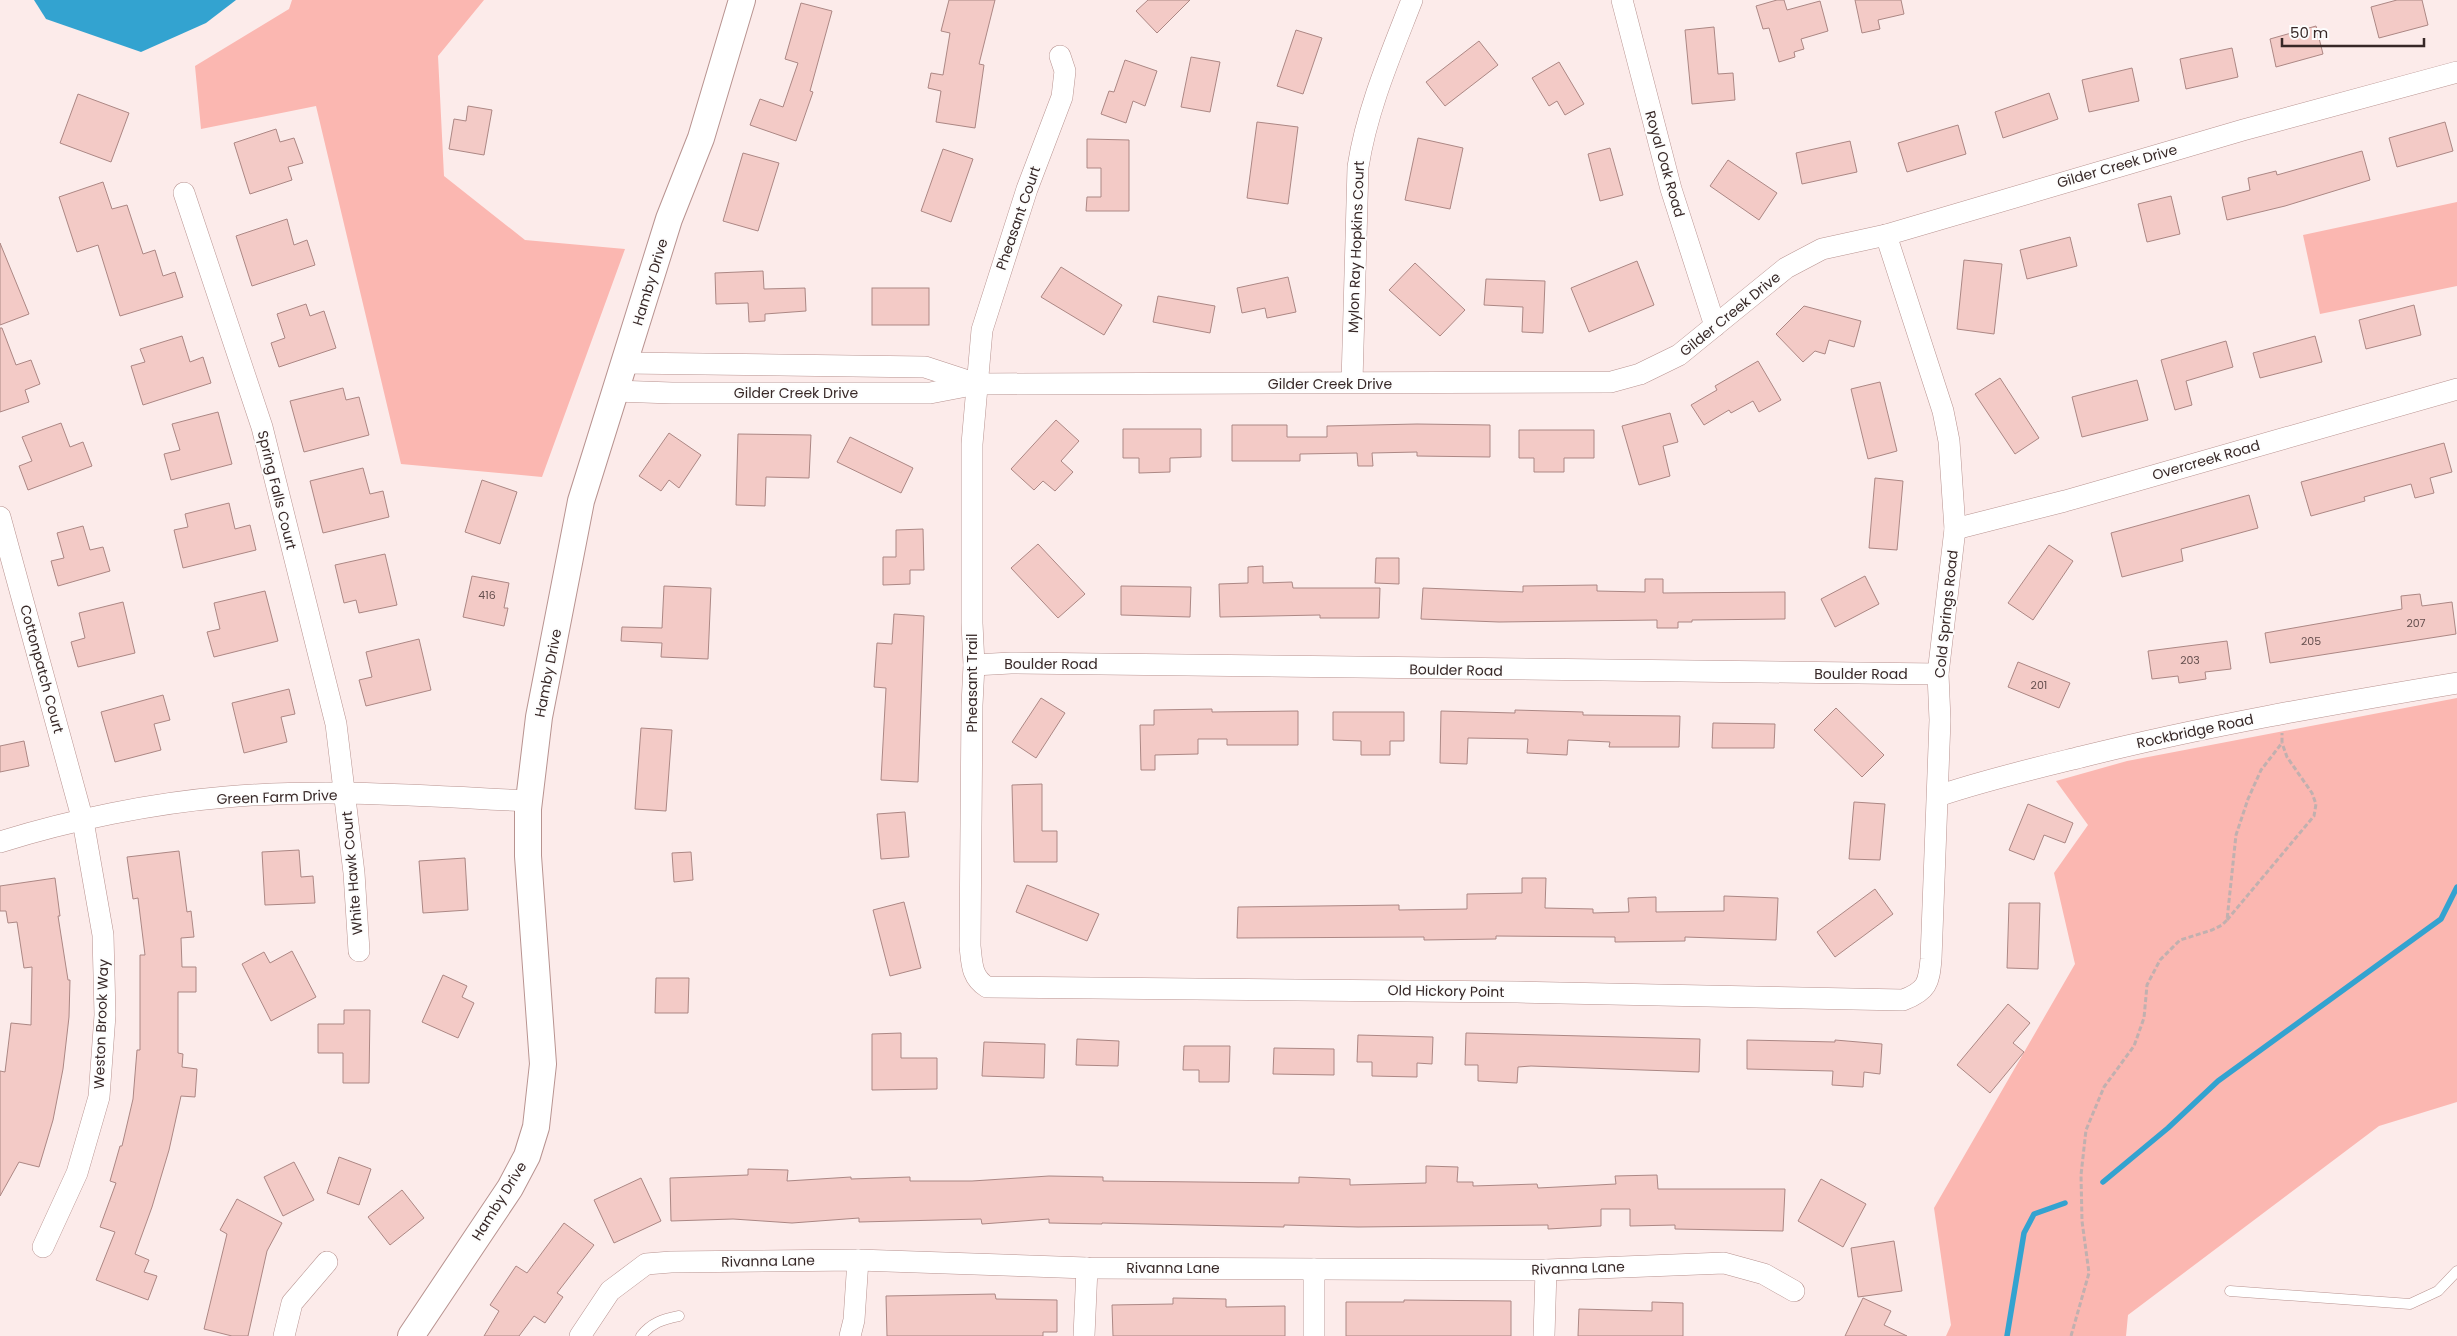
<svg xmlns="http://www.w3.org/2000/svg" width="2457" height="1336" font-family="Poppins,sans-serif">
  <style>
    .green { fill: #fbb7b1 }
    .water { fill: #33a3d0 }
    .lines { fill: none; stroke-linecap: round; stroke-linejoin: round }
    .stream { stroke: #33a3d0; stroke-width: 5.5 }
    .building { fill: #f3cac6; stroke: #ac8784 }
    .service-casing { stroke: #b89390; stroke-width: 11 }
    .minor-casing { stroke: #b89390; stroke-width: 22 }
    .tertiary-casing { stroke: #b89390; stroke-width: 28 }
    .path { stroke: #c1b0af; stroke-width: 3; stroke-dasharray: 5 2.5; stroke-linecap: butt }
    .service { stroke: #fff; stroke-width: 10 }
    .minor { stroke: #fff; stroke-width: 21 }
    .tertiary { stroke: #fff; stroke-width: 26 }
    .labels { text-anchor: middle; stroke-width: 4; stroke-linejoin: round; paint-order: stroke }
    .number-label { font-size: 11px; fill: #66504f }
    .street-label { font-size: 14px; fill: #372827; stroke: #fdfdfd }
  </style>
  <rect width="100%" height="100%" fill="#fcebea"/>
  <!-- green -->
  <g class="green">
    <polygon points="292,0 484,0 438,56 444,176 525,240 625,249 542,477 401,464 316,106 201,129 195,66 289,9"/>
    <polygon points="2457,202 2457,286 2320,314 2303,235"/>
    <polygon points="2457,698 2457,1102 2379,1126 2128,1315 2126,1336 1946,1336 1951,1325 1934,1208 2075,964 2054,873 2088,825 2056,781 2127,761"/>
  </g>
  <!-- water -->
  <polygon class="water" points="34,0 236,0 206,23 141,52 46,19"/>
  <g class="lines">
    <!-- stream -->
    <g class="stream">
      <polyline points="2103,1182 2168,1128 2218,1081 2441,919 2457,887"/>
      <polyline points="2007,1336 2024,1233 2034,1214 2065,1203"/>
    </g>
  </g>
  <!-- building -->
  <g class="building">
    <polygon points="949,0 995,0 979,64 984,65 975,128 936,122 941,91 928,88 931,73 943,75 950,33 941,31"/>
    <polygon points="1148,0 1190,0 1157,33 1136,11"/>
    <polygon points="1777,0 1784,0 1787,10 1820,1 1828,31 1801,39 1804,49 1794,52 1795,57 1779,62 1769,28 1763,29 1756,6"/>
    <polygon points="1855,0 1901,0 1904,14 1878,20 1880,29 1862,33"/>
    <polygon points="2397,0 2422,0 2428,25 2379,38 2371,7"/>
    <polygon points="801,3 832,11 810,91 813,92 796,141 750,125 760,99 783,107 798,63 785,59"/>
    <polygon points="2316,26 2323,54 2276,67 2270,39"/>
    <polygon points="1714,27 1718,74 1733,73 1735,100 1692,104 1685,30"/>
    <polygon points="1296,30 1322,38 1303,94 1277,86"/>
    <polygon points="1479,41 1498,65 1445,106 1426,82"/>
    <polygon points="2232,48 2238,77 2186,89 2180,59"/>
    <polygon points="1191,57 1220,62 1210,112 1181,107"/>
    <polygon points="1125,60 1157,71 1145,106 1133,101 1126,123 1101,114 1109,91 1114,92"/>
    <polygon points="1559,62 1584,104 1565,115 1557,101 1549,106 1532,78"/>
    <polygon points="2132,68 2139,101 2089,112 2082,80"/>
    <polygon points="2049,93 2058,119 2003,138 1995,112"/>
    <polygon points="78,94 129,113 111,162 60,143"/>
    <polygon points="468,106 492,110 484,155 449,149 454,119 466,121"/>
    <polygon points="1257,122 1298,127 1288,204 1247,198"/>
    <polygon points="2445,122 2453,151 2397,167 2389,138"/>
    <polygon points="1958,125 1966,154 1907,172 1898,143"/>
    <polygon points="276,129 280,142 294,138 303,163 288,167 292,180 250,194 234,143"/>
    <polygon points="1418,138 1463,148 1450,209 1405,200"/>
    <polygon points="1087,139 1129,140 1129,211 1086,211 1087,197 1101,197 1101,168 1087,168"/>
    <polygon points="1850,141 1857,172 1802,184 1796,153"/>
    <polygon points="1610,148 1623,195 1600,201 1588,154"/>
    <polygon points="943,149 973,159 951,222 921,211"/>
    <polygon points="2362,151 2370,180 2285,206 2227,220 2222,197 2250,190 2248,178 2276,171 2277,175"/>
    <polygon points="743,153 779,163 758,231 723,221"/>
    <polygon points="1728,160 1777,193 1759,220 1710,186"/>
    <polygon points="103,182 112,209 127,205 143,254 155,250 163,276 175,272 183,297 120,316 98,245 77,252 59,197"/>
    <polygon points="2171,196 2180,234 2147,242 2138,204"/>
    <polygon points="287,219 294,245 307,240 315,265 252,286 236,236"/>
    <polygon points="2070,237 2077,266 2027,279 2020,250"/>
    <polygon points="0,243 29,314 0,325"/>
    <polygon points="1964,260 2002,264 1994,334 1957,329"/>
    <polygon points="1637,261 1654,305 1589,332 1571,288"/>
    <polygon points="1415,263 1465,310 1440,336 1389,290"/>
    <polygon points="1061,267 1122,305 1104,335 1041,297"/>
    <polygon points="763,271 764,289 805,288 806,311 765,314 765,321 749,322 748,303 716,304 715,273"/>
    <polygon points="1288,277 1296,312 1267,318 1265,308 1242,313 1237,288"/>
    <polygon points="1486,279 1545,281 1543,333 1522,332 1523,307 1484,305"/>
    <rect x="872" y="288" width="57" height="37"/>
    <polygon points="1158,296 1215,306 1210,333 1153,322"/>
    <polygon points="306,304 310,316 324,311 336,348 279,367 271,343 285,338 277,314"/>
    <polygon points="2414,305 2421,335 2366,349 2359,320"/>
    <polygon points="1804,306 1861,321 1854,347 1829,340 1825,354 1815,351 1803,362 1776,334"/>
    <polygon points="0,328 2,328 16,365 31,360 40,384 25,390 29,402 0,412"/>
    <polygon points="182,336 190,362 203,357 211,383 143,405 131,366 145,362 140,349"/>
    <polygon points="2315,336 2322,362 2260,378 2253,353"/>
    <polygon points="2226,341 2233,367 2186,381 2192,405 2175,410 2161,360"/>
    <polygon points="1758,361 1781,400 1759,412 1753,401 1731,413 1729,410 1704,425 1691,405 1717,390 1715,386"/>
    <polygon points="2000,378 2039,438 2015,454 1975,394"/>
    <polygon points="2137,380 2148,420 2082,437 2072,397"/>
    <polygon points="1880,382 1897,451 1868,459 1851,389"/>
    <polygon points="343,388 346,400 359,397 369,435 304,452 290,401"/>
    <polygon points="218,412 232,464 171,480 164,454 180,450 172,424"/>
    <polygon points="1670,413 1678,442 1663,446 1670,476 1639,485 1622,426"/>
    <polygon points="1056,420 1079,441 1061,461 1073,472 1055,491 1043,481 1034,490 1011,469"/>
    <polygon points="61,423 70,447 83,442 92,466 28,490 19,466 32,461 22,437"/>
    <polygon points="1417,424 1490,425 1490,457 1417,456 1417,452 1372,453 1373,466 1358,466 1357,453 1300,454 1300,461 1232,461 1232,425 1287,425 1287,437 1327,437 1327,426"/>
    <polygon points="1123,429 1201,429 1201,457 1170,458 1170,472 1139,473 1139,458 1123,458"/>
    <polygon points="1519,430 1594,430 1594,458 1564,458 1564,472 1534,472 1534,458 1519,458"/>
    <polygon points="669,433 701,455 679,488 669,480 661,491 639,476"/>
    <polygon points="738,434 811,435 809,478 766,477 765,506 736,505"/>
    <polygon points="850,437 913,468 901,493 837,462"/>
    <polygon points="2444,443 2452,472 2430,478 2434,493 2415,498 2411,484 2364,497 2365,501 2311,516 2301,482"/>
    <polygon points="363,468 370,494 383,491 389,517 323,533 310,481"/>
    <polygon points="1875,478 1903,481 1897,550 1869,548"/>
    <polygon points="482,480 517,492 500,544 465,532"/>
    <polygon points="2249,495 2258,528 2181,549 2183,561 2122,577 2111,533"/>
    <polygon points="229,503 235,529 250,525 256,550 183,568 174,530 188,527 185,514"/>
    <polygon points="83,526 90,550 103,547 110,571 58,586 51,561 64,558 57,533"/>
    <polygon points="923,529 924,570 910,570 910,584 883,585 883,557 896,557 896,530"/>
    <polygon points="1038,544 1085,594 1058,618 1011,568"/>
    <polygon points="2049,545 2073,561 2033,620 2008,603"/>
    <polygon points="385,554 397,605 359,613 356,600 344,603 335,565"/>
    <polygon points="1376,558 1399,558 1399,584 1375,583"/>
    <polygon points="1263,566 1263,583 1292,582 1293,588 1380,588 1379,618 1320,618 1320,615 1220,617 1219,584 1248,583 1248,567"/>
    <polygon points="472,576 509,583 504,608 508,608 504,626 463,617"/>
    <polygon points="1865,576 1879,604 1835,627 1821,599"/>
    <polygon points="1645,579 1663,579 1663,593 1785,592 1785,619 1692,620 1692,622 1678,622 1678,628 1657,628 1657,620 1499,622 1421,619 1423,588 1523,592 1523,586 1597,585 1597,591 1645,592"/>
    <polygon points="664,586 711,588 708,659 661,657 662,643 621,641 622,627 662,628"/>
    <polygon points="1121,586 1191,587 1190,617 1121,615"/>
    <polygon points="265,591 278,641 214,657 207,632 220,629 214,603"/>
    <polygon points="2420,594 2422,606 2452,602 2456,634 2270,663 2265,633 2402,609 2401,596"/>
    <polygon points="123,602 135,653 78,667 71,642 85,638 79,613"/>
    <polygon points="894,614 924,616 918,782 881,780 886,688 874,687 877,643 892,644"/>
    <polygon points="419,639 431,690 366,706 359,680 372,677 366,652"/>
    <polygon points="2227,641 2231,669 2205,672 2206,679 2179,683 2178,676 2152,679 2148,651"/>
    <polygon points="2018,662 2070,683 2059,708 2008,687"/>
    <polygon points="289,689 295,714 281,717 287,742 244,753 232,703"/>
    <polygon points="163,695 170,720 154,724 161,750 115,762 101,712"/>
    <polygon points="1041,698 1065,713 1036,758 1012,742"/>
    <polygon points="1836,708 1884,755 1862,777 1814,730"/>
    <polygon points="1212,709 1212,712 1298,711 1298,745 1227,745 1227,739 1198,739 1198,754 1155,755 1155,770 1141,770 1140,725 1154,725 1154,710"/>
    <polygon points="1515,710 1583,712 1583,715 1680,716 1679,747 1609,747 1610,742 1568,740 1567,755 1527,753 1528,739 1468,738 1467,764 1440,763 1441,711 1515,713"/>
    <polygon points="1333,712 1404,712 1404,741 1390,741 1390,755 1361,755 1361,741 1333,740"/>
    <polygon points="1713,723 1775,724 1774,748 1712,748"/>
    <polygon points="641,728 672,730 666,811 635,809"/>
    <polygon points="24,741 29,766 0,772 0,746"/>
    <polygon points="1042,784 1042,831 1057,831 1057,862 1014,862 1012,785"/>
    <polygon points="1854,802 1885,804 1880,860 1849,859"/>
    <polygon points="2028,804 2073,823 2065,843 2044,835 2034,860 2009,850"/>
    <polygon points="905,812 909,857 881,859 877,814"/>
    <polygon points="299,850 301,877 313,876 315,903 265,905 262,852"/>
    <polygon points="179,851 187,912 191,911 194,937 181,938 182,967 196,967 196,992 178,992 178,1053 183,1054 182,1067 197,1069 195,1097 181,1096 169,1150 152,1207 135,1254 149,1260 144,1272 157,1276 148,1300 96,1280 115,1232 100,1227 116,1183 110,1181 120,1146 122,1146 133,1099 137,1050 140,1050 140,955 145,955 138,898 133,899 127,857"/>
    <polygon points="691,852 693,880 674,882 672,853"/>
    <polygon points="465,858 468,910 423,913 419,861"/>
    <polygon points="55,878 60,916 58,916 68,980 70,980 69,1017 63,1069 53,1120 39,1167 19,1162 0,1196 0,1071 5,1072 11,1023 31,1025 32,967 24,968 17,922 8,923 6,911 0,911 0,886"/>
    <polygon points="1522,878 1546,878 1545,908 1593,909 1593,913 1629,912 1628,898 1656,897 1656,912 1724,911 1724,896 1778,898 1776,940 1685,937 1685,941 1615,942 1615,937 1496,936 1496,939 1424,940 1424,937 1237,938 1238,907 1399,905 1399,910 1467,909 1467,894 1522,893"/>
    <polygon points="1027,885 1099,914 1087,941 1016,912"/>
    <polygon points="1875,889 1893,914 1835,957 1817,932"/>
    <polygon points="904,902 921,968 890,976 873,910"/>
    <polygon points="2009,903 2040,903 2038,969 2007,968"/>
    <polygon points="292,951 316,997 271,1021 242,964 264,952 270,963"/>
    <polygon points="443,975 467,986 462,997 474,1003 458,1038 422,1022"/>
    <polygon points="656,978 689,978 688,1013 655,1013"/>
    <polygon points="2008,1004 2030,1023 2013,1043 2024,1052 1990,1093 1957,1065"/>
    <polygon points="344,1010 370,1010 369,1083 343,1083 343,1053 318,1053 318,1024 344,1024"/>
    <polygon points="901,1033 901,1058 937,1058 937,1089 872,1090 872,1034"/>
    <polygon points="1466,1033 1700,1039 1699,1072 1531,1066 1518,1067 1517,1083 1478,1081 1478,1065 1465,1065"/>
    <polygon points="1358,1035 1433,1037 1432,1064 1417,1063 1417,1077 1372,1076 1372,1062 1357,1062"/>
    <polygon points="1077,1039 1119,1041 1118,1066 1076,1065"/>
    <polygon points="1747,1040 1835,1042 1835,1040 1882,1044 1880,1074 1864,1072 1863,1087 1832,1085 1833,1071 1747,1069"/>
    <polygon points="984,1042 1045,1044 1044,1078 982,1076"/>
    <polygon points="1184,1046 1230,1046 1229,1082 1199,1082 1199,1070 1183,1070"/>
    <polygon points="1274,1048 1334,1049 1334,1075 1273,1074"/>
    <polygon points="339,1157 371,1169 359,1205 327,1193"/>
    <polygon points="294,1162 314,1200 283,1216 264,1177"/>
    <polygon points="1426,1166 1458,1167 1457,1182 1473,1182 1473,1186 1537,1184 1538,1188 1616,1184 1615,1176 1657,1175 1658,1189 1785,1189 1783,1231 1675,1229 1675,1225 1630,1226 1630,1209 1601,1209 1601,1226 1548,1229 1548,1225 1358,1227 1284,1225 1284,1227 1102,1223 1102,1224 1049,1223 1049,1219 982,1224 981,1219 859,1222 859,1218 792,1223 733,1219 671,1221 670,1178 748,1175 748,1169 788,1170 787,1181 851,1177 851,1179 910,1177 910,1181 972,1181 1049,1176 1103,1177 1103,1181 1299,1183 1299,1177 1350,1179 1350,1185 1426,1183"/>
    <polygon points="641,1178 661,1221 614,1243 594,1200"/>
    <polygon points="1821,1179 1866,1204 1843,1247 1798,1221"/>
    <polygon points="402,1190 424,1218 390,1245 368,1217"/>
    <polygon points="237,1199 282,1223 267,1251 248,1336 232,1336 204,1329 227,1234 220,1230"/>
    <polygon points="564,1223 594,1245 557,1293 563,1297 545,1323 534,1316 519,1336 484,1336 499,1311 490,1305 516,1266 527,1273"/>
    <polygon points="1894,1241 1902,1291 1858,1297 1851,1248"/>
    <polygon points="995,1294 996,1299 1057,1300 1057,1332 1043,1332 1043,1336 887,1336 886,1296"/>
    <polygon points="1173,1298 1226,1299 1226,1307 1285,1306 1285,1336 1113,1336 1112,1305 1173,1304"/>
    <polygon points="1863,1298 1891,1311 1884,1325 1907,1336 1845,1336"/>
    <polygon points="1404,1300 1511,1301 1511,1336 1346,1336 1346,1302 1404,1302"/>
    <polygon points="1652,1302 1683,1303 1683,1336 1578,1336 1579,1309 1652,1311"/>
  </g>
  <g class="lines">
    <defs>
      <g id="service">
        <polyline points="2230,1291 2410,1304 2438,1291 2457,1271"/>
        <path d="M641,1336C651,1323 663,1319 679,1316"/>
      </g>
      <g id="minor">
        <polyline points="1622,0 1671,189 1715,326"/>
        <path d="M1060,56L1065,71L1062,97L1027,189L982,330L972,444V623L974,665L972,705L970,946C972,963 971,977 987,987L1517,992L1903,1000C1927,991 1929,983 1931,959L1940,720L1938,674L1955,529L1949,441L1943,411L1886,235"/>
        <polyline points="184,193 262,427 336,724 354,873 359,951"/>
        <polyline points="624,363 925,367 974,383"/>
        <path d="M1352,382L1358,167C1367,109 1391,54 1412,0"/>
        <polyline points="615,391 672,393 930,393 977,384 1611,382 1640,374 1679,355 1786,268 1822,249 1886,235 2243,130 2457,72"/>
        <polyline points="0,517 83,821 103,935 105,1015 99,1097 77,1173 43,1247"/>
        <polyline points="1955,529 2065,501 2457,389"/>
        <polyline points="974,665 1011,663 1938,674"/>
        <path d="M1938,796C1985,780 2032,769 2081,757C2205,726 2331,704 2457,683"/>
        <path d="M0,842C70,820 153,803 226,797C326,788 428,796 528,801"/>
        <polyline points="284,1336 292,1303 327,1262"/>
        <polyline points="580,1336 610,1291 646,1264 671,1262 858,1260 1087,1268 1546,1270 1724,1263 1764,1274 1794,1291"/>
        <polyline points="850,1336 854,1320 858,1260"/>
        <polyline points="1084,1336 1087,1268"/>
        <polyline points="1314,1336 1314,1269"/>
        <polyline points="1544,1336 1546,1270"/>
      </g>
      <polyline id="tertiary" points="411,1336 510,1188 527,1156 536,1127 543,1064 528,856 528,809 539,717 581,501 669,219 701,138 742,0"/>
    </defs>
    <!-- service casing -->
    <use href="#service" class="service-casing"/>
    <!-- minor casing -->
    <use href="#minor" class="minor-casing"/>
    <!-- tertiary casing -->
    <use href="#tertiary" class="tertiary-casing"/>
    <!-- path -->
    <g class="path">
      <polyline points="2227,920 2314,816 2316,804 2312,793 2287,757 2282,743"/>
      <polyline points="2071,1336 2089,1273 2082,1221 2081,1175 2086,1130 2104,1087 2134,1046 2144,1018 2147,985 2160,960 2180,940 2212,930 2222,925 2227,920 2236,835 2248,799 2261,770 2282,743 2282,733"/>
    </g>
    <!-- service -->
    <use href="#service" class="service"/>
    <!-- minor -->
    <use href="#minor" class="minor"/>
    <!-- tertiary -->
    <use href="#tertiary" class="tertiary"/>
  </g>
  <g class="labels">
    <!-- number labels -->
    <g class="number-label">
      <text x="487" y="599">416</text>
      <text x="2416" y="627">207</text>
      <text x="2311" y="645">205</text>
      <text x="2190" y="664">203</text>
      <text x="2039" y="689">201</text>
    </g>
    <!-- street labels -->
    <g class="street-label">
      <text transform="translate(1665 164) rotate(74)" y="5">Royal Oak Road</text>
      <text transform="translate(2117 166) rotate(-16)" y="5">Gilder Creek Drive</text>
      <text transform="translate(1018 218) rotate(-71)" y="5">Pheasant Court</text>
      <text transform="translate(1356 247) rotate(-88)" y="5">Mylon Ray Hopkins Court</text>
      <text transform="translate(650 282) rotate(-73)" y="5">Hamby Drive</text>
      <text transform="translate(1730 314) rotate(-39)" y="5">Gilder Creek Drive</text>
      <text x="1330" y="389">Gilder Creek Drive</text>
      <text x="796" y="398">Gilder Creek Drive</text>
      <text transform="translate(2206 460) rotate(-16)" y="5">Overcreek Road</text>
      <text transform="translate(277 490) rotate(76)" y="5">Spring Falls Court</text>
      <text transform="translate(1946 614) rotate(-84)" y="5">Cold Springs Road</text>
      <text x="1051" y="669">Boulder Road</text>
      <text transform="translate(42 669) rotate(75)" y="5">Cottonpatch Court</text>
      <text transform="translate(1456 670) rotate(1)" y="5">Boulder Road</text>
      <text transform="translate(548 673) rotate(-79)" y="5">Hamby Drive</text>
      <text x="1861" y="679">Boulder Road</text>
      <text transform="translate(972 683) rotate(-90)" y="5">Pheasant Trail</text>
      <text transform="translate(2195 731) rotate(-12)" y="5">Rockbridge Road</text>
      <text transform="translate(277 797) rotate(-2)" y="5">Green Farm Drive</text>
      <text transform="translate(352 873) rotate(-95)" y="5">White Hawk Court</text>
      <text transform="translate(1446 991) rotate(1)" y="5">Old Hickory Point</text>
      <text transform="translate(101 1024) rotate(-88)" y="5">Weston Brook Way</text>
      <text transform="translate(499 1201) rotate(-58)" y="5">Hamby Drive</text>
      <text transform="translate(768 1261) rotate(-1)" y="5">Rivanna Lane</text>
      <text x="1173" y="1273">Rivanna Lane</text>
      <text transform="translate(1578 1268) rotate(-2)" y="5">Rivanna Lane</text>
    </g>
  </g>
  <!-- scale -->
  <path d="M2282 38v8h142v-8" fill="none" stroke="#372827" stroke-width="2.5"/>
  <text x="2290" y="38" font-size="15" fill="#372827" stroke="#fdfdfd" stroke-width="4" paint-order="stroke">50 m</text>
</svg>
